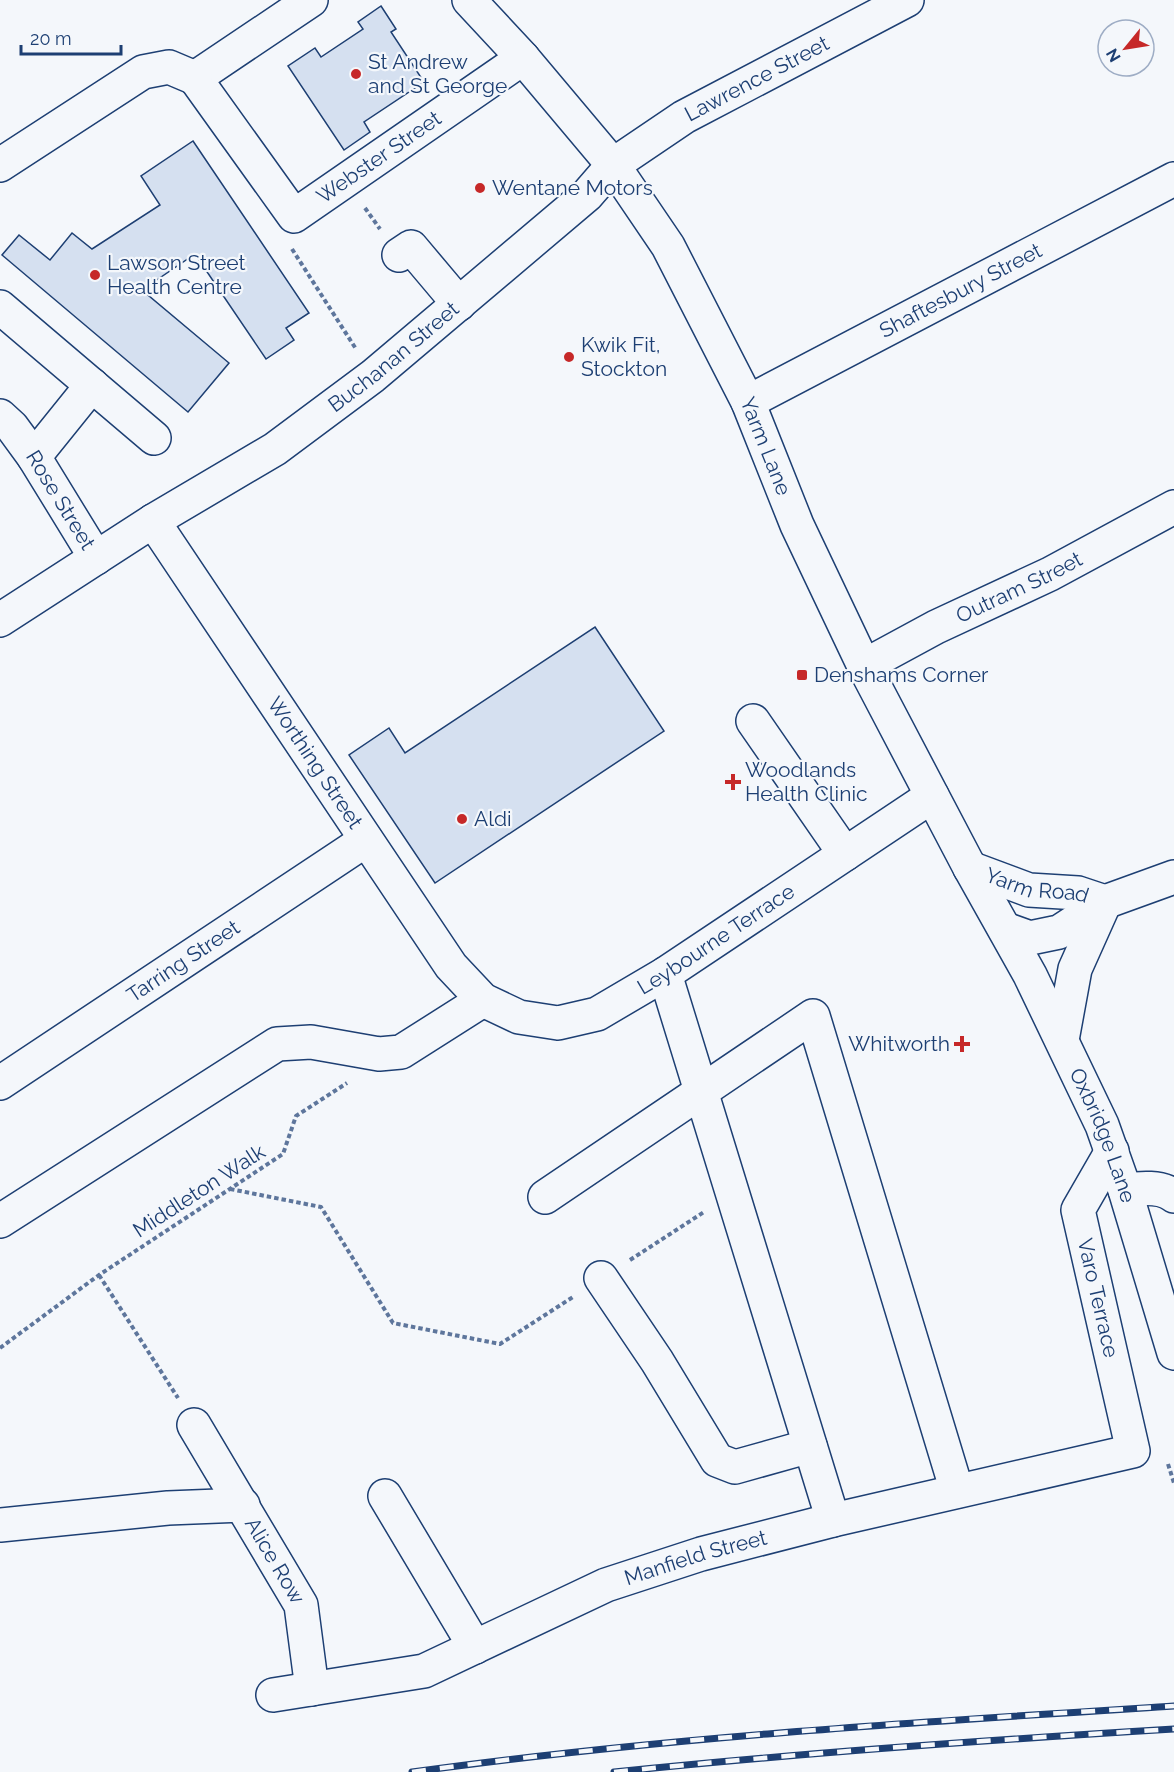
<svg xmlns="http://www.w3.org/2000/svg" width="1174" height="1772" font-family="Raleway,sans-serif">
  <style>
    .building { fill: #d5e0f0; stroke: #1d3f73; stroke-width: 1.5 }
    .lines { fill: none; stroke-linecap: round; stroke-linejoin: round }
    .minor-casing { stroke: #1d3f73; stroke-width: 36 }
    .path { stroke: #5e769c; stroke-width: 4; stroke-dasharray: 4.5 3; stroke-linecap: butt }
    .minor { stroke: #f4f7fb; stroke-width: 33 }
    .rail-casing { stroke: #1d3f73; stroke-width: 7 }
    .rail { stroke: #f4f7fb; stroke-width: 4.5; stroke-dasharray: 14; stroke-linecap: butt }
    .poi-dot { fill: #c62828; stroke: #f4f7fb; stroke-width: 2 }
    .labels { text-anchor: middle; stroke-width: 4.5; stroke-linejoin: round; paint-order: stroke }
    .poi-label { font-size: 21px; fill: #1d3f73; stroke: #f4f7fb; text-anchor: start }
    .street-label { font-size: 21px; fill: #1d3f73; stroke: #f4f7fb }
  </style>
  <rect width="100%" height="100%" fill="#f4f7fb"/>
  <!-- building -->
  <g class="building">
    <polygon points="381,6 396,29 391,32 424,82 364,122 370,132 344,150 288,66 315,48 321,57 363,29 358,22"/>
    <polygon points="193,141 309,313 286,328 294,340 266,359 195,254 142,290 229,363 188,412 2,255 19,235 50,260 72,233 92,249 160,205 141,176"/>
    <polygon points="595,627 664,731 435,883 349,755 389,728 405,753"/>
  </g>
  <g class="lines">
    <defs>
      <g id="minor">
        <path id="s1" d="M469,0L523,58L613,165L668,246L748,402L797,525L864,666L970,868L1030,975L1102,1125L1125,1190L1174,1353"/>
        <path id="s2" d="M195,78L294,216L523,58"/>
        <polyline points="195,78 311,0"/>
        <polyline points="0,165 143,72 169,67 195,78"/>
        <polyline points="399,255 411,247 459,304"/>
        <polyline points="0,307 154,438"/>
        <path id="s3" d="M748,402L1174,179"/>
        <path id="s4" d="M0,416L12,427L34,457L96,558"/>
        <polyline points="34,457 92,385"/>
        <path id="s5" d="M153,521L451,966L483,1000L519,1017L558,1023L597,1014L665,974L932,796"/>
        <path id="s6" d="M0,620L153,521L275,449L373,376L587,195L613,165L684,117L907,0"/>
        <path id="s7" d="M864,666L936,627L1050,574L1174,507"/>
        <polyline points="753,721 845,854"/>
        <path id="s8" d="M970,868L1029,890L1078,893L1105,902"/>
        <polyline points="1005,929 1030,938 1059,932 1105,902 1174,877"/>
        <polyline points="665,974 833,1520"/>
        <polyline points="1062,1040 1075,969 1105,902"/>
        <path id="s9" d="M0,1083L366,840"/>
        <path d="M1125,1190C1140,1188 1162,1186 1174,1196"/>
        <polyline points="545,1197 813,1016 957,1491"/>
        <polyline points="0,1221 277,1044 311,1042 379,1054 401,1052 483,1000"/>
        <polyline points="601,1278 657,1361 717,1460 735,1467 810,1446"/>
        <path id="s10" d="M194,1425L301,1605L312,1689"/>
        <polyline points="385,1496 475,1647"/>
        <polyline points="0,1525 168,1508 243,1505"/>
        <path id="s11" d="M273,1695L424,1671L606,1585L701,1554L833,1520L1133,1451L1078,1210L1112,1151"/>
      </g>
    </defs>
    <!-- minor casing -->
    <use href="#minor" class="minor-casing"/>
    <!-- path -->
    <g class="path">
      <polyline points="365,208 380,229"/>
      <polyline points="292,249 356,349"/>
      <polyline points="230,1189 321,1207 393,1323 500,1344 573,1297"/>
      <polyline points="630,1260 704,1212"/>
      <polyline points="99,1275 178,1398"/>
      <polyline points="0,1348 99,1275 283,1154 296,1116 347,1083"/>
      <polyline points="1168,1464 1174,1483"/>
    </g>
    <!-- minor -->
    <use href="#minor" class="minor"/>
    <defs>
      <g id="rail">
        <path d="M412,1772C665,1737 920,1722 1174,1706"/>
        <path d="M614,1772C801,1753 987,1740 1174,1729"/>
      </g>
    </defs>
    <!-- rail casing -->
    <use href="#rail" class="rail-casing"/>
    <!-- rail -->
    <use href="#rail" class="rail"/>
  </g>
  <!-- markers -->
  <g class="poi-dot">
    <circle cx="356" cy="74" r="6"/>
    <circle cx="480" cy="188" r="6"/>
    <circle cx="95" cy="275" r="6"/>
    <circle cx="569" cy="357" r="6"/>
    <rect x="796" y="669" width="12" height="12" rx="3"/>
    <path d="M730 773h6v6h6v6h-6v6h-6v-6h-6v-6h6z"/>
    <circle cx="462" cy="819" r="6"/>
    <path d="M959 1035h6v6h6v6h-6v6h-6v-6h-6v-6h6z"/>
  </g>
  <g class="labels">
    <!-- poi labels -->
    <g class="poi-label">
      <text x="368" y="69">St Andrew<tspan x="368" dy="24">and St George</tspan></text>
      <text x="492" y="195">Wentane Motors</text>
      <text x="107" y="270">Lawson Street<tspan x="107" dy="24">Health Centre</tspan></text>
      <text x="581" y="352">Kwik Fit,<tspan x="581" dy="24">Stockton</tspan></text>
      <text x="814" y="682">Denshams Corner</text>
      <text x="745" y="777">Woodlands<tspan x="745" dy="24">Health Clinic</tspan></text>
      <text x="474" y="826">Aldi</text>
      <text x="950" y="1051" text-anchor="end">Whitworth</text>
    </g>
    <!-- street labels -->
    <g class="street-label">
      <text dy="7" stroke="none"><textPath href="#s6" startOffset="934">Lawrence Street</textPath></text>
      <text dy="7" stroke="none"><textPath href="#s2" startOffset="273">Webster Street</textPath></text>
      <text dy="7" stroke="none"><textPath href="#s3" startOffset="240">Shaftesbury Street</textPath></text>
      <text dy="7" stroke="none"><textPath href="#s6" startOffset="474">Buchanan Street</textPath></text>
      <text dy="7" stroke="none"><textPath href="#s1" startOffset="540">Yarm Lane</textPath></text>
      <text dy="7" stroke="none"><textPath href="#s4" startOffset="104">Rose Street</textPath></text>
      <text dy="7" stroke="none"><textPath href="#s7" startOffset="174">Outram Street</textPath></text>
      <text dy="7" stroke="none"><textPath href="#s5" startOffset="291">Worthing Street</textPath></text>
      <text dy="7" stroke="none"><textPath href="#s8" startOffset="70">Yarm Road</textPath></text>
      <text dy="7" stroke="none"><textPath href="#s5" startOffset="842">Leybourne Terrace</textPath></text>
      <text dy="7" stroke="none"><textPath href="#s9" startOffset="220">Tarring Street</textPath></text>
      <text dy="7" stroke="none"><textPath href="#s1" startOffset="1308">Oxbridge Lane</textPath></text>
      <text transform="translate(199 1191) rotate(-33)" y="7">Middleton Walk</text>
      <text transform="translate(1098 1298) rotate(77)" y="7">Varo Terrace</text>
      <text dy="7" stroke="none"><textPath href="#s11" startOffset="448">Manfield Street</textPath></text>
      <text dy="7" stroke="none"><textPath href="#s10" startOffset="158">Alice Row</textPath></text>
    </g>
  </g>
  <!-- north arrow -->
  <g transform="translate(1126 48) rotate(240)"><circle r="28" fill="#f4f7fb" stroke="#9eadc5" stroke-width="1.5"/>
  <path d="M0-4.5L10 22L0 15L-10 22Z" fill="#c62828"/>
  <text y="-9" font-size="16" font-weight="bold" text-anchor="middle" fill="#1d3f73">N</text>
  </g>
  <!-- scale -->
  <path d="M21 45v9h100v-9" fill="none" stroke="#1d3f73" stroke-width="3"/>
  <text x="30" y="45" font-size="18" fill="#1d3f73" stroke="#f4f7fb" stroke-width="4.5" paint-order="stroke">20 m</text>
</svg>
